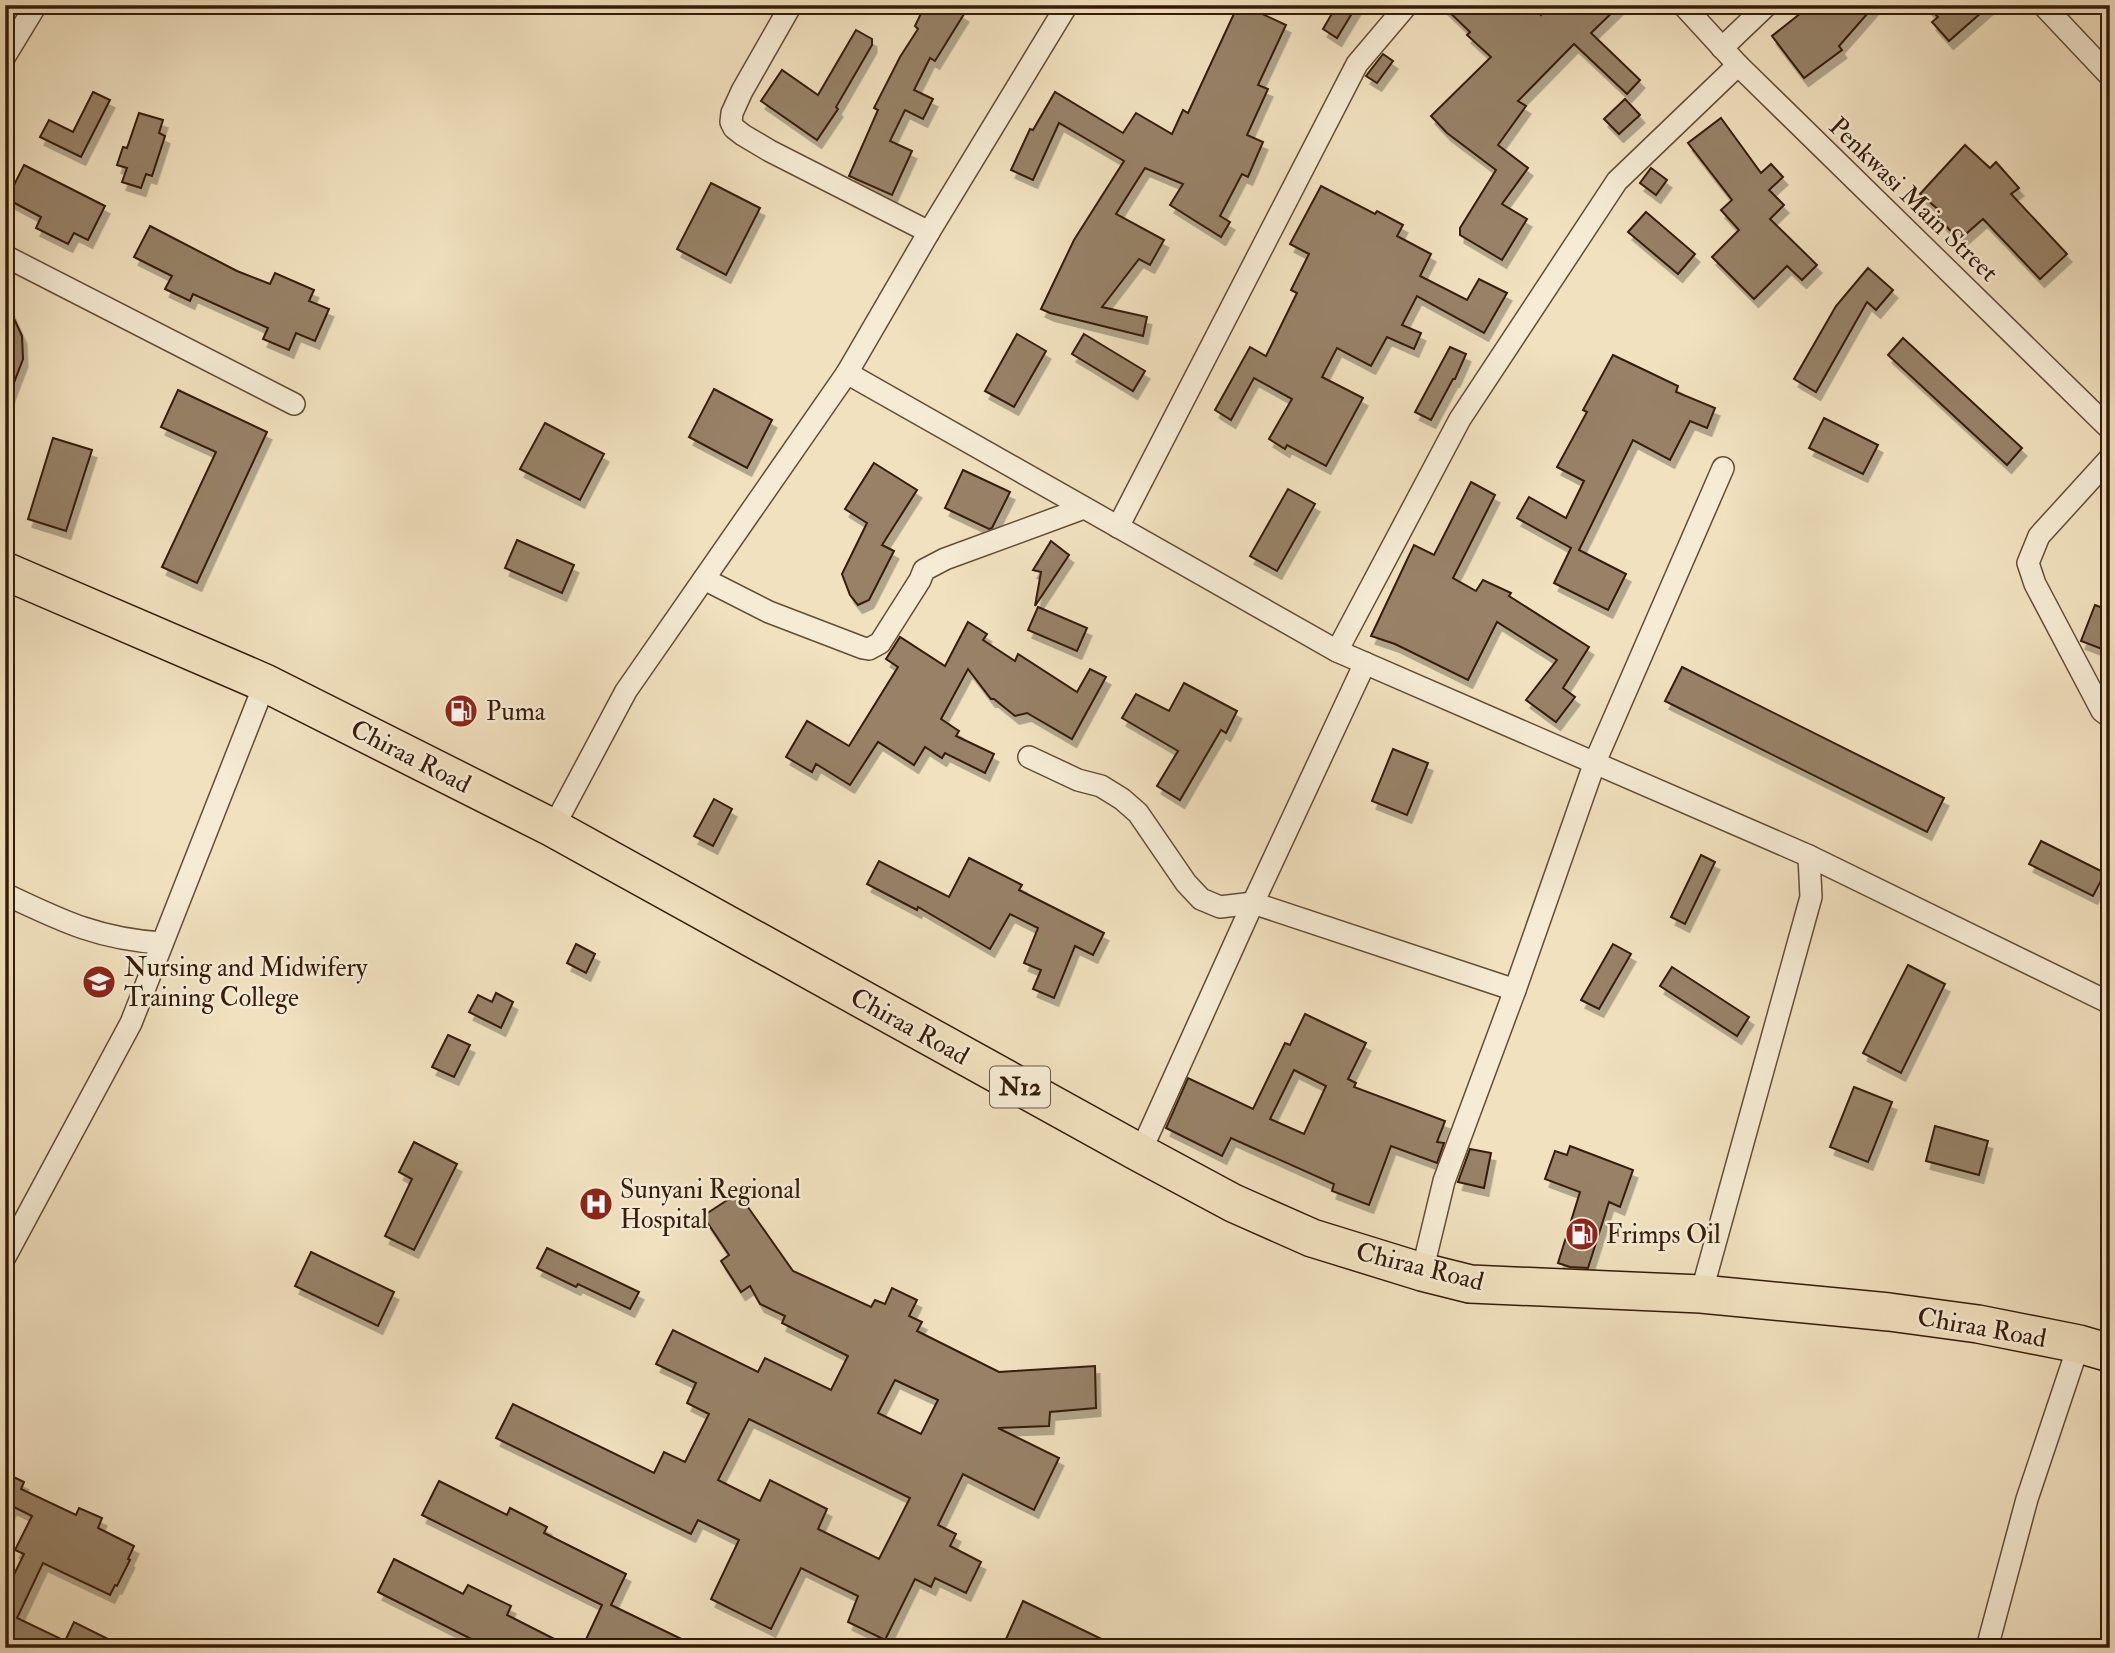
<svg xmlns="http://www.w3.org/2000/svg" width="2115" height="1653" font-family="'IM FELL Double Pica',serif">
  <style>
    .building { fill: #978268; stroke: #351b09; stroke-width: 2; fill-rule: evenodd; filter: url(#shadow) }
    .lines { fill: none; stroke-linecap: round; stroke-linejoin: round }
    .street-casing { stroke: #644c36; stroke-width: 24 }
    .highway-casing { stroke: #351b09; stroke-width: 40 }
    .street { stroke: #f6ecd5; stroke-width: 21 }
    .highway { stroke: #f1e1bf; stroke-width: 37 }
    .labels { text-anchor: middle; stroke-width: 5; stroke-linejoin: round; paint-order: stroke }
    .shield { fill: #f6ecd5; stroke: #6f5a46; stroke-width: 2 }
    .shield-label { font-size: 24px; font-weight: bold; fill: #351b09 }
    .street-label { font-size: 26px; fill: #351b09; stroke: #f6ecd5 }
    .poi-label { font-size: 26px; fill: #351b09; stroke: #f6ecd5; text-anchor: start }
  </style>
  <defs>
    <filter id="shadow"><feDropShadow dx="4.5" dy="8" stdDeviation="0" flood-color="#0004"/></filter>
  </defs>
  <rect width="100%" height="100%" fill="#f1e1bf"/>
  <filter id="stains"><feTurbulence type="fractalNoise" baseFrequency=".00286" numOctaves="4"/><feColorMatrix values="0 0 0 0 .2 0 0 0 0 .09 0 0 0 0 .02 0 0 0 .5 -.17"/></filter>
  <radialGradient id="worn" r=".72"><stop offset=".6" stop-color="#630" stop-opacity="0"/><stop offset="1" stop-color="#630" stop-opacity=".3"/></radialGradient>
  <!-- building -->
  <g class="building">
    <polygon points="925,5 949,5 964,14 935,61 930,58 914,90 933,99 923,119 905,110 890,141 912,151 892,195 849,176 878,110 874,108 900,57 918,29 915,26"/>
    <polygon points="1238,5 1243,5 1286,25 1258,85 1268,89 1247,135 1263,142 1248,177 1242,174 1220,216 1230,222 1221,237 1170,205 1183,184 1145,168 1116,214 1164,240 1150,265 1139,259 1102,307 1147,317 1143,336 1050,313 1041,309 1074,240 1124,161 1059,123 1033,180 1011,170 1030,129 1033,130 1055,92 1123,133 1136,113 1172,134 1183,110 1188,113"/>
    <polygon points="1337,5 1357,5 1337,38 1323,29"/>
    <polygon points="1442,5 1530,5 1541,15 1550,5 1620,5 1591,33 1640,80 1627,94 1574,44 1518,101 1526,106 1498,145 1528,168 1502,204 1527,219 1502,260 1460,235 1460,228 1496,170 1447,133 1431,116 1491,57 1467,35 1470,32"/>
    <polygon points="1811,5 1875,5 1839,46 1842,50 1804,78 1772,36"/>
    <polygon points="1926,5 1990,5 1949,41 1932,22 1938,17"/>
    <polygon points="856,30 872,39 872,45 836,107 838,109 817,140 761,101 782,70 818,95"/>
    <polygon points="1383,54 1393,61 1377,83 1366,76"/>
    <polygon points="93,92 110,100 81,157 40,137 49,120 73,132"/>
    <polygon points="1625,99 1640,115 1619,134 1604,119"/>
    <polygon points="139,113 163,120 159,133 165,136 152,176 146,174 141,188 122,182 127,168 117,165 123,147 127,148"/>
    <polygon points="1721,118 1761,173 1771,164 1783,177 1769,190 1784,205 1770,219 1817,265 1802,280 1787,266 1754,299 1712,257 1739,230 1721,210 1732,200 1688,143"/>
    <polygon points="1965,145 1990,168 1996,162 2019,188 2011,194 2067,254 2040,279 1983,219 1959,240 1936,215 1940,211 1920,194"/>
    <polygon points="24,165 105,206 88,240 74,233 68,244 36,228 41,217 7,199"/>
    <polygon points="1651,168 1667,180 1656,195 1640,183"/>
    <polygon points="711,183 760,208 726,275 677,249"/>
    <polygon points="1321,186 1375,214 1377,211 1403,225 1397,236 1431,254 1420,276 1467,300 1479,279 1507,293 1484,333 1417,296 1402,325 1421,333 1414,349 1387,337 1371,366 1337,348 1322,377 1363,398 1326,466 1287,445 1285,449 1269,439 1292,399 1254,378 1231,420 1215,410 1250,347 1266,356 1297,293 1291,290 1309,254 1290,244"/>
    <polygon points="1646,212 1695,254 1678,274 1628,232"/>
    <polygon points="150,226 237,271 270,284 275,273 314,290 309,301 329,309 315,341 296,333 289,350 263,339 268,328 193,294 190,301 165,289 172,276 134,257"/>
    <polygon points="1868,268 1893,290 1876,310 1867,302 1816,392 1794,379 1836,306"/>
    <polygon points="5,299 22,336 23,359 7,401 5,401"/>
    <polygon points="1017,334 1046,351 1014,407 985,391"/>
    <polygon points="1084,334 1145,371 1133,391 1072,354"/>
    <polygon points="1903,338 2022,448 2007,465 1888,355"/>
    <polygon points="1450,347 1466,354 1455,379 1453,379 1431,420 1415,412"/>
    <polygon points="1613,355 1678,386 1676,392 1715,408 1707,428 1690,421 1670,460 1633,440 1579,550 1626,574 1608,610 1554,583 1571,548 1517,518 1529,497 1566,518 1584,481 1557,467 1587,412 1583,410"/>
    <polygon points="714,389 772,420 747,468 689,437"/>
    <polygon points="178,390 267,432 197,583 162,567 216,452 161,427"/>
    <polygon points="1824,418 1878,445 1863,474 1809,448"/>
    <polygon points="545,423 604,454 580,500 520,469"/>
    <polygon points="53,438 92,450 66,531 28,519"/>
    <polygon points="874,463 917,490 882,545 894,551 869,600 858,605 850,595 842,574 867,523 845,509"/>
    <polygon points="963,470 1010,492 992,528 989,529 945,508"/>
    <polygon points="1471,482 1495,495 1453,578 1476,591 1483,580 1511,593 1509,596 1589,647 1563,688 1575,697 1556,722 1526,700 1557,660 1497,622 1468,680 1395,644 1371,636 1414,545 1434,555"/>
    <polygon points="1288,489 1315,504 1277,571 1250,556"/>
    <polygon points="517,540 574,565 562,593 505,568"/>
    <polygon points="1051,541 1069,555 1035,606 1041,572 1033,570"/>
    <polygon points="2095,605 2110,611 2110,652 2081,641"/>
    <polygon points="1038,607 1087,628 1077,651 1028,630"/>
    <polygon points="968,622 987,634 983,640 1015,661 1018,654 1077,692 1090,669 1106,677 1072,739 1027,713 1015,716 994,699 991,699 968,669 941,719 959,731 956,736 994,754 985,773 945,753 942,758 925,747 914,765 878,742 850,785 816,764 812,772 786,757 807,721 849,746 898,667 886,659 900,637 945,666"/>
    <polygon points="1682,667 1944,798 1927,832 1665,701"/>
    <polygon points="1184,683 1237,711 1226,733 1221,730 1180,800 1157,786 1178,751 1122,718 1136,694 1169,711"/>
    <polygon points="1393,749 1428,763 1407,815 1372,801"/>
    <polygon points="714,799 732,809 713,846 694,836"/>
    <polygon points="2041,841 2105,873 2093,896 2029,864"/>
    <polygon points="1701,855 1715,862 1685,924 1671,917"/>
    <polygon points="969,858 1022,885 1019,890 1104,933 1093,955 1075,946 1054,998 1033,989 1041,970 1024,963 1038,928 1010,914 990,949 918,907 917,910 867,884 879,861 949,897"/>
    <polygon points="576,944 595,954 586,973 567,963"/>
    <polygon points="1613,944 1631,954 1599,1009 1581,1000"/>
    <polygon points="1908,965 1945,984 1901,1073 1863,1053"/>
    <polygon points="1672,967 1749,1017 1737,1036 1660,986"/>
    <polygon points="496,993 513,1002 501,1028 469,1012 478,995 492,1002"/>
    <path d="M1305,1014L1366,1043L1348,1079L1356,1083L1354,1087L1445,1121L1437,1142L1444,1143L1437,1163L1391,1146L1369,1205L1332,1191L1334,1184L1231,1138L1222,1156L1166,1128L1188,1078L1253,1109L1285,1043L1290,1045ZM1294,1070L1326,1086L1304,1134L1270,1119Z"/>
    <polygon points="448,1035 470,1045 454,1077 432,1067"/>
    <polygon points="1854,1087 1892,1102 1868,1162 1830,1147"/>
    <polygon points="1935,1126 1988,1141 1979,1175 1926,1161"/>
    <polygon points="414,1142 457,1164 414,1250 385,1236 412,1179 399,1172"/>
    <polygon points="1570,1146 1633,1170 1620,1207 1609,1202 1588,1268 1570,1267 1558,1263 1580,1192 1545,1179 1555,1151 1567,1155"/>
    <polygon points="1470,1149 1491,1153 1484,1188 1458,1182"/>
    <path d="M738,1193L793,1271L871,1307L875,1300L885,1304L892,1288L917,1300L909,1316L922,1322L917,1331L999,1372L1095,1366L1096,1408L1050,1412L1049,1426L998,1428L1059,1458L1034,1510L963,1474L938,1525L956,1534L950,1546L981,1562L966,1593L935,1578L931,1587L915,1579L885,1640L848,1622L858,1596L801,1568L771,1629L711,1599L739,1540L698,1520L691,1534L496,1438L513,1404L654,1473L664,1452L685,1462L709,1414L687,1403L696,1383L656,1364L673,1330L758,1372L765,1358L831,1390L848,1356L782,1323L785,1316L760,1304L750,1286L741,1292L721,1261L729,1255L703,1216ZM895,1380L938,1400L921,1434L878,1413ZM749,1419L910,1498L879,1559L818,1529L827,1509L770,1480L760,1501L718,1480Z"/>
    <polygon points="547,1248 639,1292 630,1309 578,1284 576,1287 537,1268"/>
    <polygon points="311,1252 394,1292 378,1326 295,1286"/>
    <polygon points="5,1473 24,1482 21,1489 76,1515 79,1508 102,1518 98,1528 134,1546 128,1559 130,1560 117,1586 115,1585 110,1595 43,1563 17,1618 65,1641 74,1622 126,1648 13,1648 5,1644 5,1593 24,1554 15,1550 32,1516 12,1506 5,1521"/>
    <polygon points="439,1481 507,1515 510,1508 547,1527 544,1533 626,1574 611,1605 700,1648 582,1648 602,1605 422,1515"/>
    <polygon points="394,1559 463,1594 468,1585 511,1606 507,1615 572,1648 489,1648 378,1592"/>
    <polygon points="1023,1601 1120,1648 1002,1648"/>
  </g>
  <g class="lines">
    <defs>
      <g id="street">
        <polyline points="791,5 742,91 732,113 731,122 734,128 743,135 770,151 929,232"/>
        <polyline points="1683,5 1738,65 2110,429"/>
        <polyline points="2043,5 2110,76"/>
        <polyline points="1722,48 1767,5"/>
        <polyline points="5,56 36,5"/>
        <polyline points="5,256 294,404"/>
        <polyline points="847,373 1337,651 1809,856 2110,1003"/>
        <polyline points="2110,458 2039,536 2028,563 2035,584 2102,711 2110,717"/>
        <polyline points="1118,527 1357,64 1407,5"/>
        <polyline points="704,579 769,612 863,648 869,649 880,643 920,580 924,570 945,559 1084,508"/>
        <polyline points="1337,651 1460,419 1617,181 1738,65"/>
        <polyline points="1029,757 1078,780 1101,786 1122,799 1138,813 1186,883 1201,899 1220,907 1253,903 1515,990"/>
        <polyline points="553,828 626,691 847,373 929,232 1067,5"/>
        <path d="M5,894C62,921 98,939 162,943"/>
        <polyline points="1140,1153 1253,903 1365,663"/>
        <polyline points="5,1257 131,1023 265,683"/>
        <polyline points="1422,1272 1444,1181 1515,990 1595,762 1723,468"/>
        <polyline points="1701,1294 1811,897 1809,856"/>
        <polyline points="1987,1648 2027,1499 2079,1344"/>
      </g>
      <polyline id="highway" points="5,571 265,683 553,828 1140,1153 1233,1203 1312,1238 1422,1272 1470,1284 1701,1294 1889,1312 1978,1324 2079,1344 2110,1353"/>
    </defs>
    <!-- street casing -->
    <use href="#street" class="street-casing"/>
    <!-- highway casing -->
    <use href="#highway" class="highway-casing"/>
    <!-- street -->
    <use href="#street" class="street"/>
    <!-- highway -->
    <use href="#highway" class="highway"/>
  </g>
  <!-- icons -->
  <defs>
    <symbol id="fuel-disc" viewBox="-11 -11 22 22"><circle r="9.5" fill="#8f2418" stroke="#f6ecd5"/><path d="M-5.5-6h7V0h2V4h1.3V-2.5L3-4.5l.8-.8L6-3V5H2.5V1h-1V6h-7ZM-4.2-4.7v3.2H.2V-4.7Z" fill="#fff"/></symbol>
    <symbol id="school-disc" viewBox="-11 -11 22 22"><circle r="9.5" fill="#8f2418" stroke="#f6ecd5"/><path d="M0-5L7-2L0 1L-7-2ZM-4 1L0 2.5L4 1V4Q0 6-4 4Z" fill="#fff"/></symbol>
    <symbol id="hospital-disc" viewBox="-11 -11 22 22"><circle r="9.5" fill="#8f2418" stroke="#f6ecd5"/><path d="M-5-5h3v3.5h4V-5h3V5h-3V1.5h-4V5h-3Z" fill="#fff"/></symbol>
  </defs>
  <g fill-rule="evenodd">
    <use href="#fuel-disc" x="442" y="692" width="38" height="38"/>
    <use href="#school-disc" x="80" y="963" width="38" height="38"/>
    <use href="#hospital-disc" x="577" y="1185" width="38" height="38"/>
    <use href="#fuel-disc" x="1563" y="1215" width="38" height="38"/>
  </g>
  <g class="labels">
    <!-- shield labels -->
    <rect class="shield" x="990" y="1066.5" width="60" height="41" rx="5"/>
    <g class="shield-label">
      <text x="1020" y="1095">N12</text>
    </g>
    <!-- street labels -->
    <g class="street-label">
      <text transform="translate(1914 199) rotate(44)" y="9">Penkwasi Main Street</text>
      <text transform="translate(411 756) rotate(27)" y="9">Chiraa Road</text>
      <text transform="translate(910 1026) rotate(29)" y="9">Chiraa Road</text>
      <text transform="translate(1420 1266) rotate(14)" y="9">Chiraa Road</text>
      <text transform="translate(1982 1327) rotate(10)" y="9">Chiraa Road</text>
    </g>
    <!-- poi labels -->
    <g class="poi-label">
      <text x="486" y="720">Puma</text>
      <text x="124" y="976">Nursing and Midwifery<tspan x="124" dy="30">Training College</tspan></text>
      <text x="620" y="1198">Sunyani Regional<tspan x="620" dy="30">Hospital</tspan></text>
      <text x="1606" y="1243">Frimps Oil</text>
    </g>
  </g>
  <!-- margin -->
  <rect width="2115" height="1653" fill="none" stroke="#f1e1bf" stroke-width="28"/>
  <rect x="7" y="7" width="2101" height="1639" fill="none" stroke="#351b09" stroke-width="3.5"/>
  <rect x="14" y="14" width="2087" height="1625" fill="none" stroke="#351b09" stroke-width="2"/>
  <rect width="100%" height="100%" filter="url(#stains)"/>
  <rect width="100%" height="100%" fill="url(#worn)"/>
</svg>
